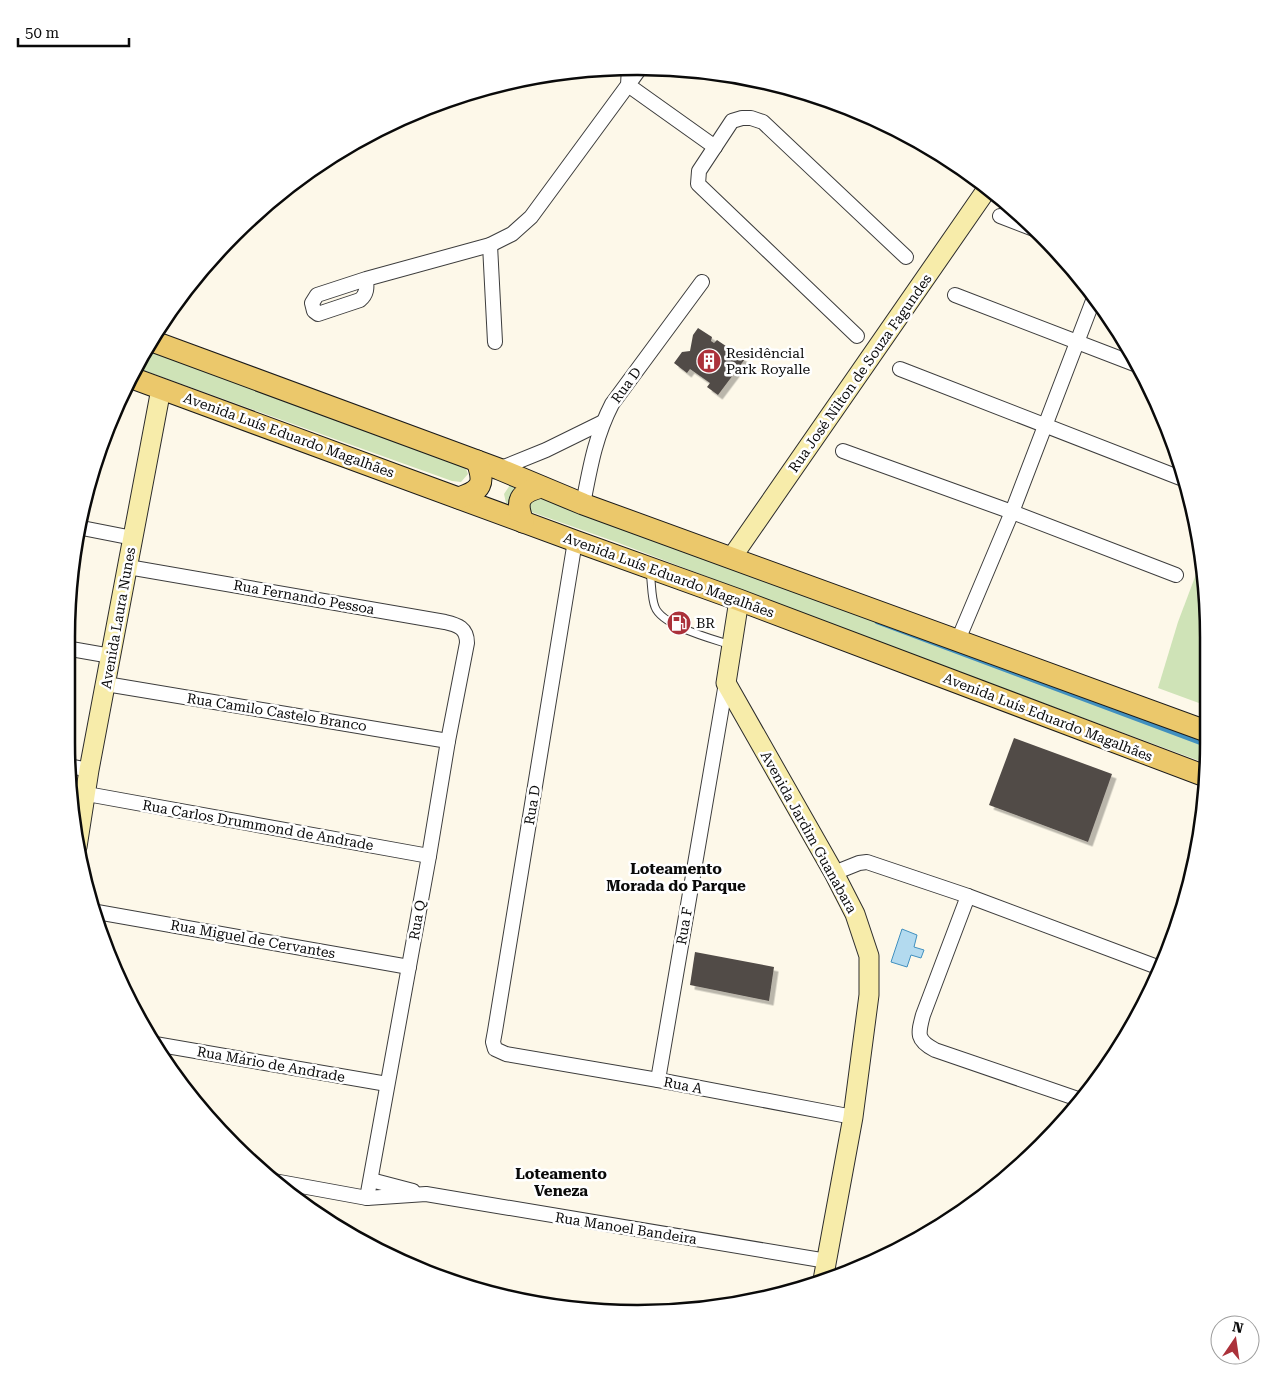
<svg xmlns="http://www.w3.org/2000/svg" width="1275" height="1380" font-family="'Roboto Serif',serif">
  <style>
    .green { fill: #cfe3b7 }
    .water { fill: #b3daef; stroke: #4190bf }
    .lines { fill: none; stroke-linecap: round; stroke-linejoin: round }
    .stream { stroke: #4190bf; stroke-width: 4.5 }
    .building { fill: #514b47; filter: url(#shadow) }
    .lane-casing { stroke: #3d3d3d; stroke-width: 9 }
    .street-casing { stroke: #3d3d3d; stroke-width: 16 }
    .secondary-casing { stroke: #2c2c2c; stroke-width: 21 }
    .primary-casing { stroke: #1b1b1b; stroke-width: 23 }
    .lane { stroke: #fff; stroke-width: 7 }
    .street { stroke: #fff; stroke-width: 14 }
    .secondary { stroke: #f7ecaa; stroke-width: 19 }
    .primary { stroke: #ebc86b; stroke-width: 21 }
    .labels { text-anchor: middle; stroke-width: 5; stroke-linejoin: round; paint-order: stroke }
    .poi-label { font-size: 14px; fill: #0a0a0a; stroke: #fff; text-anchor: start }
    .street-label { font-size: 14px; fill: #0a0a0a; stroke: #fff }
    .neighbourhood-label { font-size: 15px; font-weight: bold; fill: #0a0a0a; stroke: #fff }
    .rim { fill: none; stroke: #0a0a0a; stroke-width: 2.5 }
  </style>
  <defs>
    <filter id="shadow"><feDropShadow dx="4.5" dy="4.5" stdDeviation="0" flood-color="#0004"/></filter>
  </defs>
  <rect width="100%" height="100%" fill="#fdf8e9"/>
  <!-- green -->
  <g class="green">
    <polygon points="150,343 461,464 466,469 468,474 461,482 452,481 137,368"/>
    <polygon points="510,485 1206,736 1205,763 913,655 616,542 506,503 504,494"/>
    <polygon points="1201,561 1209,637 1207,706 1158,688 1178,622"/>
  </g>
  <!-- water -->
  <polygon class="water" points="902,929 917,935 914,947 924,950 921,958 911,955 907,967 891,962"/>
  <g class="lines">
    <!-- stream -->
    <polyline class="stream" points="877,622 1206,745"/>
  </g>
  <!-- building -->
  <g class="building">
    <polygon points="698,328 712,337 711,341 714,343 717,340 745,359 718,395 707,387 710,383 690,369 687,373 674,363 682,352 690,351 693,335"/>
    <polygon points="1014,738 1112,774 1088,842 989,805"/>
    <polygon points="695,952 774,967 769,1001 690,985"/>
  </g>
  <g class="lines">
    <defs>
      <path id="lane" d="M650,572C652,583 651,597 655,607C662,626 713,639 731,645"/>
      <g id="street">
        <polyline points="641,67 628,85 715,147"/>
        <polyline points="1000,216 1039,231"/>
        <polyline points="490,245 495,342"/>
        <path d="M366,279C367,288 367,294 360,300L318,314L314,311L312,303L317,295L366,279L490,245L512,234L531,217L628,85L629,67"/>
        <polyline points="955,295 1137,365"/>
        <polyline points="857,336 698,184 699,171 732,121 742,118 751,118 763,122 906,257"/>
        <polyline points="900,369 1183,479"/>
        <polyline points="843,451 1012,512 1176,575"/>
        <polyline points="499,469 546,450 603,422"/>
        <path d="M583,504C590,468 595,437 612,404L702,282"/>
        <polyline points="77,527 133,538"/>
        <polyline points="575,541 495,1031 493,1042 495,1049 506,1054 658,1080 853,1117"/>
        <path d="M128,567L445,622C458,625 467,628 467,643L448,741L429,856L367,1198"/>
        <polyline points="958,640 1012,512 1094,298"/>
        <polyline points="71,649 111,656"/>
        <polyline points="106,684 448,741"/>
        <polyline points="69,766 89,770"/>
        <polyline points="87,794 429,856"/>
        <polyline points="834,873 859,863 867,862 968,896 1160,968"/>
        <path d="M968,896L923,1015C918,1034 916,1040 935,1050L1081,1100"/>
        <polyline points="97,912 409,967"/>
        <polyline points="155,1044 387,1084"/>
        <polyline points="658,1080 726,683"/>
        <polyline points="371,1180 413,1191"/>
        <polyline points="274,1181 367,1198 426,1194 827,1261"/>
      </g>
      <g id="secondary">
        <polyline points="732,557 987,189"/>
        <polyline points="739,600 726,683 834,873 855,914 869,956 869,995 853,1117 823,1280"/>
        <polyline points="77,847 89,770 161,389"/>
      </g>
      <g id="primary">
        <polyline points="152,341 499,469 583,504 1206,731"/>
        <polyline points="132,378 575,541 739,600 1205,776"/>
        <path d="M459,498C482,490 485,484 477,461"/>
        <path d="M523,522C515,501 519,493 541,487"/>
      </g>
    </defs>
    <!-- lane casing -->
    <use href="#lane" class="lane-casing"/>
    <!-- street casing -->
    <use href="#street" class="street-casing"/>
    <!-- secondary casing -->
    <use href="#secondary" class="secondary-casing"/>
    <!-- primary casing -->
    <use href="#primary" class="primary-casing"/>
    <!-- lane -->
    <use href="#lane" class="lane"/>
    <!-- street -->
    <use href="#street" class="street"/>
    <!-- secondary -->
    <use href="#secondary" class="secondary"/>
    <!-- primary -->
    <use href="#primary" class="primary"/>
  </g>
  <!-- icons -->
  <defs>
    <symbol id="building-disc" viewBox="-11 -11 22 22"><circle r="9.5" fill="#ab313a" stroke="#fff"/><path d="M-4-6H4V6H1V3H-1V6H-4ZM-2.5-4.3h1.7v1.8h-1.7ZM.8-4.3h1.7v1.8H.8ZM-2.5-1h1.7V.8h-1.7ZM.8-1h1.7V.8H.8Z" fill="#fff"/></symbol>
    <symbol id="fuel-disc" viewBox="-11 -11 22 22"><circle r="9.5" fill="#ab313a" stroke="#fff"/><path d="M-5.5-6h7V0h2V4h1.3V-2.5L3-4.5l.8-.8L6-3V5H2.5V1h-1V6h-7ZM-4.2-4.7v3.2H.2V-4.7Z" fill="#fff"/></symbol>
  </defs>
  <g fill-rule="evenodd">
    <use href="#building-disc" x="695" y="347" width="28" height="28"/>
    <use href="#fuel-disc" x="665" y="609" width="28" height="28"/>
  </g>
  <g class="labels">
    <!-- poi labels -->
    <g class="poi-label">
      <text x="726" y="358">Residêncial<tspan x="726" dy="16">Park Royalle</tspan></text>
      <text x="696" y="628">BR</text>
    </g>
    <!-- street labels -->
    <g class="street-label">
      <text transform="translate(860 373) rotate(-55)" y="5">Rua José Nilton de Souza Fagundes</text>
      <text transform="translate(626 385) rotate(-54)" y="5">Rua D</text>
      <text transform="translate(289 435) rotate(20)" y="5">Avenida Luís Eduardo Magalhães</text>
      <text transform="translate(669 575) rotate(20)" y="5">Avenida Luís Eduardo Magalhães</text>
      <text transform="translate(304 597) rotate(10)" y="5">Rua Fernando Pessoa</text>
      <text transform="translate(118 618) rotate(-80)" y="5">Avenida Laura Nunes</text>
      <text transform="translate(277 712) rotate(9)" y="5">Rua Camilo Castelo Branco</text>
      <text transform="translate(1048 717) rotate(21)" y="5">Avenida Luís Eduardo Magalhães</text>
      <text transform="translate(532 805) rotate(-81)" y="5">Rua D</text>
      <text transform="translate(258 825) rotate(10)" y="5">Rua Carlos Drummond de Andrade</text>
      <text transform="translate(809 832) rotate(61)" y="5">Avenida Jardim Guanabara</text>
      <text transform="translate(417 920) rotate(-80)" y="5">Rua Q</text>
      <text transform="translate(684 926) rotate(-80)" y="5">Rua F</text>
      <text transform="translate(253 939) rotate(10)" y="5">Rua Miguel de Cervantes</text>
      <text transform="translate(271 1064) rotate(10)" y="5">Rua Mário de Andrade</text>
      <text transform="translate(683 1085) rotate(11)" y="5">Rua A</text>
      <text transform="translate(626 1228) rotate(9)" y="5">Rua Manoel Bandeira</text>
    </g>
    <!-- neighbourhood labels -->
    <g class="neighbourhood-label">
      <text x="676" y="874">Loteamento<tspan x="676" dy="17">Morada do Parque</tspan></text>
      <text x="561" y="1179">Loteamento<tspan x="561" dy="17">Veneza</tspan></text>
    </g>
  </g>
  <!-- crop -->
  <path d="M0 0H1275V1380H0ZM637 75H638A562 562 0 0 1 1200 637V743A562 562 0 0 1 638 1305H637A562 562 0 0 1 75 743V637A562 562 0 0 1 637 75Z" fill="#fff" fill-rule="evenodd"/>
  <path class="rim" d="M637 75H638A562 562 0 0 1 1200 637V743A562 562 0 0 1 638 1305H637A562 562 0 0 1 75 743V637A562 562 0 0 1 637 75Z"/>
  <!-- north arrow -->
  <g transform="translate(1235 1340) rotate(13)"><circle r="24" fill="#ffffff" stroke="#9d9d9d"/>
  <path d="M0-4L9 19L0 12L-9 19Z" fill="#ab313a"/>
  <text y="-8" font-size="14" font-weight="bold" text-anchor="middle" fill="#0a0a0a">N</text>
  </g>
  <!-- scale -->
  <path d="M18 38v8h111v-8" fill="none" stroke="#0a0a0a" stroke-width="2.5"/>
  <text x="25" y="38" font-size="15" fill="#0a0a0a" stroke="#ffffff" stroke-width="4" paint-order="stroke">50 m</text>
</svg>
